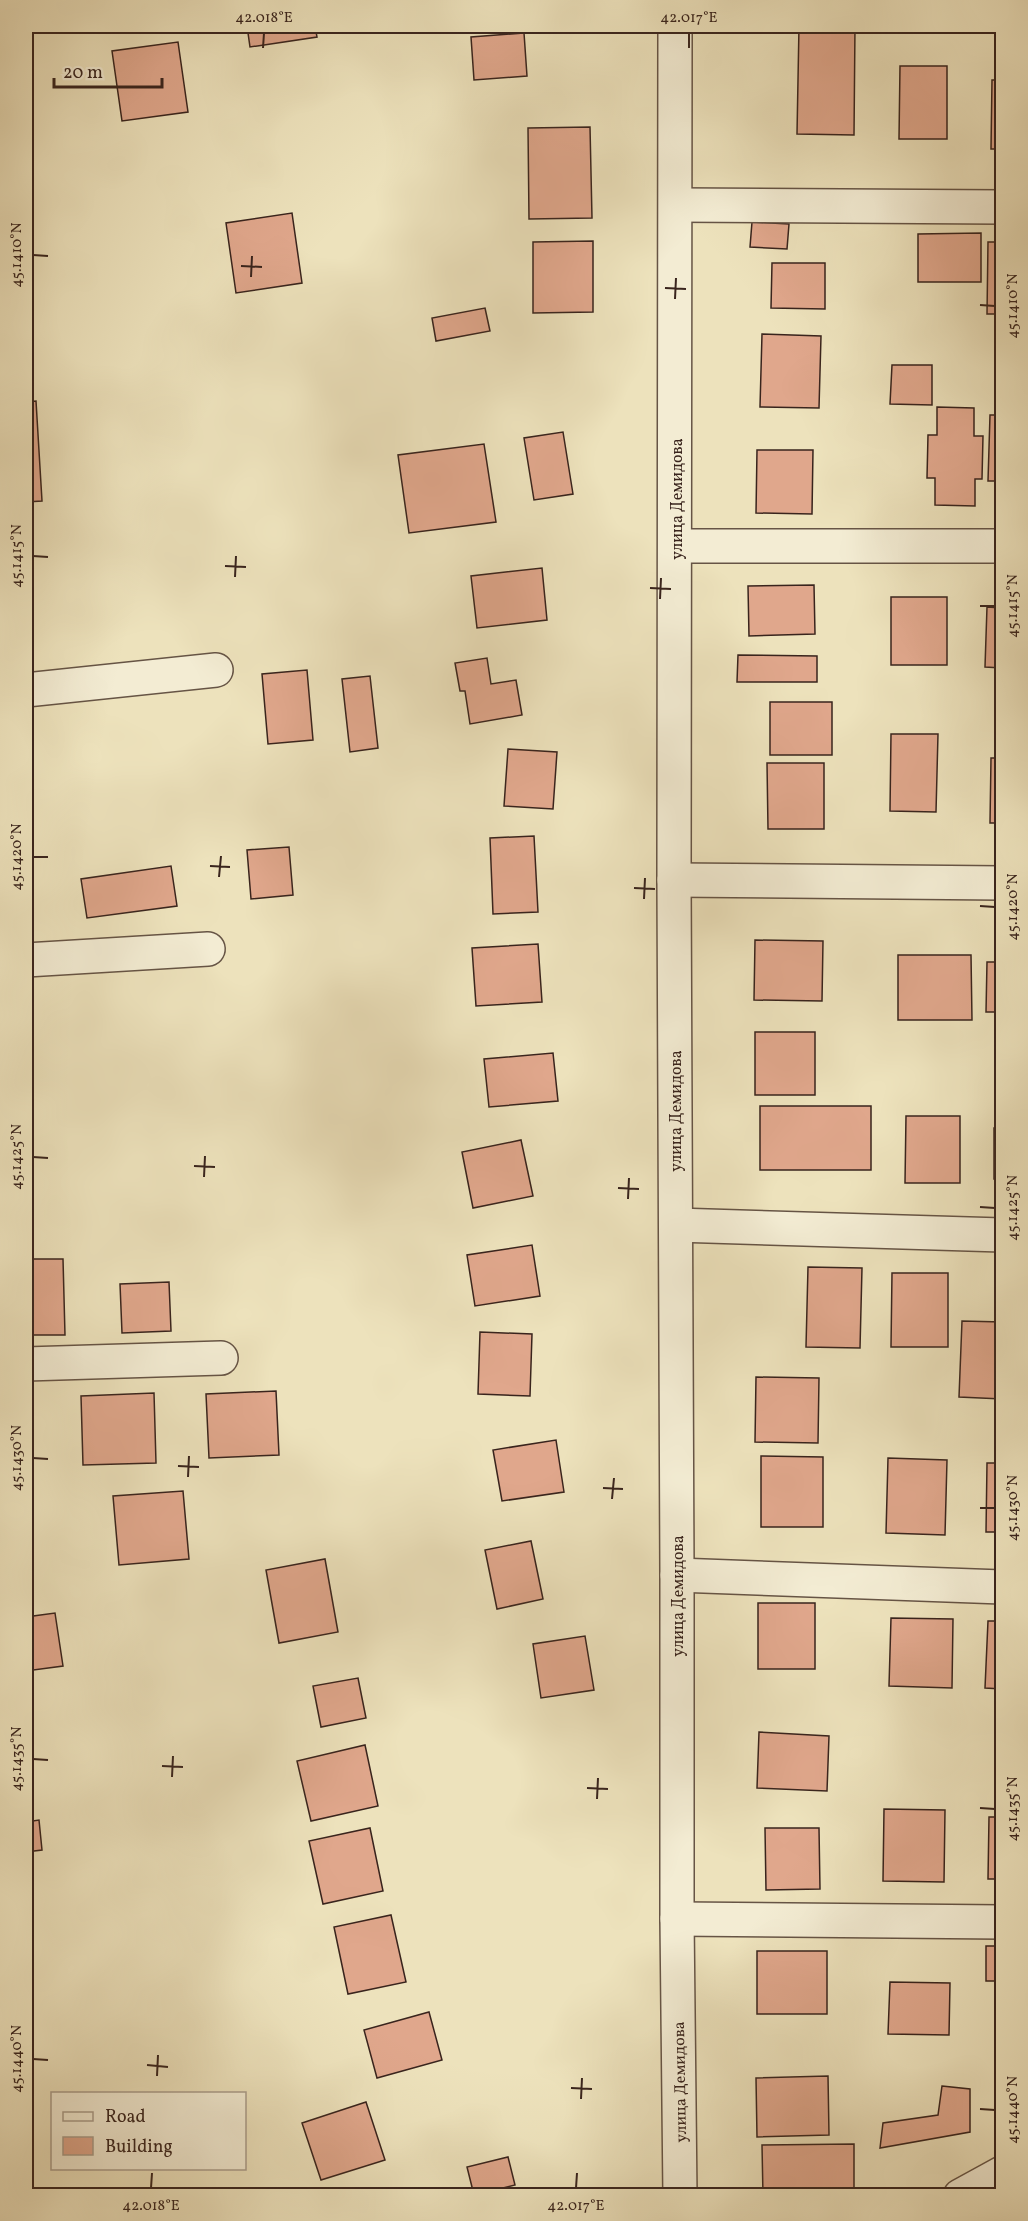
<svg xmlns="http://www.w3.org/2000/svg" width="1028" height="2221" font-family="Vollkorn,serif">
  <style>
    .building { fill: #e0a78c; stroke: #39241d; stroke-width: 1.5 }
    .lines { fill: none; stroke-linecap: round; stroke-linejoin: round }
    .minor-casing { stroke: #665445; stroke-width: 36 }
    .minor { stroke: #f3ecd3; stroke-width: 33 }
    .ticks { fill: none; stroke: #39241d; stroke-width: 2 }
    .labels { text-anchor: middle; stroke-width: 4.5; stroke-linejoin: round; paint-order: stroke }
    .street-label { font-size: 16px; fill: #39241d; stroke: #f3ecd3 }
    .neatline { fill: none; stroke: #39241d; stroke-width: 2 }
    .ticks-label { font-size: 15px; text-anchor: middle; fill: #39241d }
  </style>
  <rect width="100%" height="100%" fill="#ede2bc"/>
  <filter id="stains"><feTurbulence type="fractalNoise" baseFrequency=".00333" numOctaves="4"/><feColorMatrix values="0 0 0 0 .2 0 0 0 0 .09 0 0 0 0 .02 0 0 0 .5 -.17"/></filter>
  <radialGradient id="worn" r=".72"><stop offset=".6" stop-color="#630" stop-opacity="0"/><stop offset="1" stop-color="#630" stop-opacity=".3"/></radialGradient>
  <!-- building -->
  <g class="building">
    <polygon points="247,26 315,26 317,37 250,47"/>
    <polygon points="356,26 402,26 357,32"/>
    <polygon points="799,26 855,26 854,135 797,134"/>
    <polygon points="524,33 527,76 474,80 471,37"/>
    <polygon points="178,42 188,112 122,121 112,51"/>
    <polygon points="900,66 947,66 947,139 899,139"/>
    <polygon points="992,80 1002,80 1002,149 991,149"/>
    <polygon points="590,127 592,218 529,219 528,128"/>
    <polygon points="292,213 302,283 236,293 226,223"/>
    <polygon points="752,222 789,224 787,249 750,247"/>
    <polygon points="981,233 981,282 918,282 918,234"/>
    <polygon points="593,241 593,312 533,313 533,242"/>
    <polygon points="988,242 1002,242 1002,314 987,314"/>
    <polygon points="772,263 825,263 825,309 771,308"/>
    <polygon points="485,308 490,331 436,341 432,318"/>
    <polygon points="762,334 821,336 819,408 760,407"/>
    <polygon points="892,365 932,365 932,405 890,404"/>
    <polygon points="36,401 42,501 26,502 26,402"/>
    <polygon points="937,407 974,408 974,436 983,436 982,479 975,479 975,506 935,505 935,478 927,478 928,435 937,435"/>
    <polygon points="990,415 1002,415 1002,481 988,481"/>
    <polygon points="563,432 573,494 534,500 524,438"/>
    <polygon points="484,444 496,522 409,533 398,455"/>
    <polygon points="757,450 813,450 812,514 756,513"/>
    <polygon points="542,568 547,620 477,628 471,576"/>
    <polygon points="814,585 815,634 749,636 748,586"/>
    <rect x="891" y="597" width="56" height="68"/>
    <polygon points="987,607 1002,608 1002,668 985,667"/>
    <polygon points="738,655 817,656 817,682 737,682"/>
    <polygon points="487,658 491,684 516,680 522,715 470,724 465,691 460,691 455,663"/>
    <polygon points="307,670 313,740 268,744 262,674"/>
    <polygon points="370,676 378,748 350,752 342,679"/>
    <rect x="770" y="702" width="62" height="53"/>
    <polygon points="891,734 938,734 936,812 890,811"/>
    <polygon points="508,749 557,752 553,809 504,806"/>
    <polygon points="991,758 1002,758 1002,823 990,823"/>
    <polygon points="767,763 824,763 824,829 768,829"/>
    <polygon points="534,836 538,912 493,914 490,838"/>
    <polygon points="289,847 293,895 251,899 247,850"/>
    <polygon points="171,866 177,906 87,918 81,879"/>
    <polygon points="755,940 823,941 822,1001 754,1000"/>
    <polygon points="538,944 542,1002 476,1006 472,948"/>
    <polygon points="898,955 971,955 972,1020 898,1020"/>
    <polygon points="987,962 1002,962 1002,1012 986,1012"/>
    <rect x="755" y="1032" width="60" height="63"/>
    <polygon points="553,1053 558,1101 489,1107 484,1059"/>
    <rect x="760" y="1106" width="111" height="64"/>
    <polygon points="906,1116 960,1116 960,1183 905,1183"/>
    <rect x="994" y="1128" width="8" height="51"/>
    <polygon points="521,1140 533,1196 473,1208 462,1152"/>
    <polygon points="532,1245 540,1296 475,1306 467,1255"/>
    <polygon points="26,1259 63,1259 65,1335 26,1335"/>
    <polygon points="808,1267 862,1268 860,1348 806,1347"/>
    <polygon points="892,1273 948,1273 948,1347 891,1347"/>
    <polygon points="169,1282 171,1331 122,1333 120,1284"/>
    <polygon points="962,1321 1002,1322 1002,1399 959,1397"/>
    <polygon points="480,1332 532,1334 530,1396 478,1394"/>
    <polygon points="756,1377 819,1378 818,1443 755,1442"/>
    <polygon points="276,1391 279,1455 209,1458 206,1394"/>
    <polygon points="154,1393 156,1463 83,1465 81,1396"/>
    <polygon points="26,1401 31,1401 32,1474 26,1474"/>
    <polygon points="556,1440 564,1492 502,1501 493,1450"/>
    <polygon points="761,1456 823,1457 823,1527 761,1527"/>
    <polygon points="888,1458 947,1460 945,1535 886,1533"/>
    <polygon points="987,1463 1002,1463 1002,1532 986,1532"/>
    <polygon points="183,1491 189,1559 119,1565 113,1496"/>
    <polygon points="531,1541 543,1599 497,1609 485,1550"/>
    <polygon points="325,1559 338,1632 279,1643 266,1570"/>
    <rect x="758" y="1603" width="57" height="66"/>
    <polygon points="55,1613 63,1666 26,1671 26,1617"/>
    <polygon points="891,1618 953,1619 952,1688 889,1686"/>
    <polygon points="988,1621 1002,1621 1002,1689 985,1688"/>
    <polygon points="585,1636 594,1690 541,1698 533,1644"/>
    <polygon points="358,1678 366,1718 321,1727 313,1686"/>
    <polygon points="759,1732 829,1736 827,1791 757,1788"/>
    <polygon points="365,1745 378,1806 311,1821 297,1761"/>
    <polygon points="884,1809 945,1810 944,1882 883,1881"/>
    <polygon points="989,1817 1002,1817 1002,1879 988,1879"/>
    <polygon points="39,1820 42,1850 26,1852 26,1822"/>
    <polygon points="370,1828 383,1891 323,1904 309,1841"/>
    <polygon points="765,1828 819,1828 820,1889 766,1890"/>
    <polygon points="391,1915 406,1982 348,1994 334,1927"/>
    <rect x="986" y="1946" width="16" height="35"/>
    <rect x="757" y="1951" width="70" height="63"/>
    <polygon points="890,1982 950,1983 949,2035 888,2034"/>
    <polygon points="429,2012 442,2060 377,2078 364,2030"/>
    <polygon points="828,2076 829,2135 757,2137 756,2078"/>
    <polygon points="942,2086 970,2089 970,2132 880,2148 883,2123 938,2115"/>
    <polygon points="366,2102 385,2160 321,2180 302,2123"/>
    <polygon points="854,2144 854,2196 763,2196 762,2145"/>
    <polygon points="508,2157 515,2185 474,2195 467,2167"/>
  </g>
  <g class="lines">
    <defs>
      <g id="minor">
        <polyline points="675,26 674,880 677,1575 677,1919 680,2196"/>
        <polyline points="676,205 1002,207"/>
        <polyline points="676,546 1002,546"/>
        <polyline points="26,690 216,670"/>
        <polyline points="674,880 1002,883"/>
        <polyline points="26,960 208,949"/>
        <polyline points="676,1225 1002,1235"/>
        <polyline points="26,1364 221,1358"/>
        <polyline points="677,1575 1002,1587"/>
        <polyline points="677,1919 1002,1922"/>
        <polyline points="960,2196 1002,2173"/>
      </g>
    </defs>
    <!-- minor casing -->
    <use href="#minor" class="minor-casing"/>
    <!-- minor -->
    <use href="#minor" class="minor"/>
  </g>
  <!-- ticks -->
  <path class="ticks" d="M263,48L264,33M689,48V33M33,255L48,256M241,266L262,267M251,277L252,256M665,288L686,289M675,299L676,278M980,305L995,306M33,556L48,557M225,566L246,567M235,577L236,556M650,588L671,589M660,599L661,578M980,606H995M33,857H48M210,866L230,867M219,877L221,856M634,888L655,889M644,899L645,878M980,906L995,907M33,1157L48,1158M194,1166L215,1167M204,1177L205,1156M618,1188L639,1189M628,1199L629,1178M980,1207L995,1208M33,1458L48,1459M178,1466L199,1467M188,1477L189,1456M603,1488L623,1489M612,1499L614,1478M980,1508H995M33,1759L48,1760M162,1766L183,1767M172,1777L173,1756M587,1788L608,1789M597,1799L598,1778M980,1808L995,1809M33,2059L48,2060M147,2065L168,2067M157,2076L158,2055M571,2088L592,2089M581,2099L582,2078M980,2109L995,2110M151,2188L152,2173M576,2188L577,2173"/>
  <g class="labels">
    <!-- street labels -->
    <g class="street-label">
      <text transform="translate(676 499) rotate(-90)" y="6">улица Демидова</text>
      <text transform="translate(675 1111) rotate(-90)" y="6">улица Демидова</text>
      <text transform="translate(677 1596) rotate(-90)" y="6">улица Демидова</text>
      <text transform="translate(679 2082) rotate(-91)" y="6">улица Демидова</text>
    </g>
  </g>
  <!-- margin -->
  <rect width="1028" height="2221" fill="none" stroke="#ede2bc" stroke-width="66"/>
  <!-- legend -->
  <rect x="51" y="2092" width="195" height="78" fill="#f3ecd3" stroke="#a99c8a" stroke-width="1.5"/>
  <rect x="63" y="2112" width="30" height="9" fill="#f3ecd3" stroke="#a99c8a" stroke-width="1.5"/>
  <text x="105" y="2122" font-size="18" fill="#39241d">Road</text>
  <rect x="63" y="2137" width="30" height="18" fill="#e0a78c" stroke="#a99c8a" stroke-width="1.5"/>
  <text x="105" y="2152" font-size="18" fill="#39241d">Building</text>
  <!-- scale -->
  <path d="M54 78v9h108v-9" fill="none" stroke="#39241d" stroke-width="3"/>
  <text x="63" y="78" font-size="18" fill="#39241d" stroke="#f3ecd3" stroke-width="4.5" paint-order="stroke">20 m</text>
  <rect x="33" y="33" width="962" height="2155" class="neatline"/>
  <g class="ticks-label">
    <text x="264" y="22">42.018°E</text>
    <text x="689" y="22">42.017°E</text>
    <text transform="translate(16 255) rotate(-90)" y="5">45.1410°N</text>
    <text transform="translate(1012 306) rotate(-90)" y="5">45.1410°N</text>
    <text transform="translate(16 556) rotate(-90)" y="5">45.1415°N</text>
    <text transform="translate(1012 606) rotate(-90)" y="5">45.1415°N</text>
    <text transform="translate(16 857) rotate(-90)" y="5">45.1420°N</text>
    <text transform="translate(1012 907) rotate(-90)" y="5">45.1420°N</text>
    <text transform="translate(16 1157) rotate(-90)" y="5">45.1425°N</text>
    <text transform="translate(1012 1208) rotate(-90)" y="5">45.1425°N</text>
    <text transform="translate(16 1458) rotate(-90)" y="5">45.1430°N</text>
    <text transform="translate(1012 1508) rotate(-90)" y="5">45.1430°N</text>
    <text transform="translate(16 1759) rotate(-90)" y="5">45.1435°N</text>
    <text transform="translate(1012 1809) rotate(-90)" y="5">45.1435°N</text>
    <text transform="translate(16 2059) rotate(-90)" y="5">45.1440°N</text>
    <text transform="translate(1012 2110) rotate(-90)" y="5">45.1440°N</text>
    <text x="151" y="2210">42.018°E</text>
    <text x="576" y="2210">42.017°E</text>
  </g>
  <rect width="100%" height="100%" filter="url(#stains)"/>
  <rect width="100%" height="100%" fill="url(#worn)"/>
</svg>
